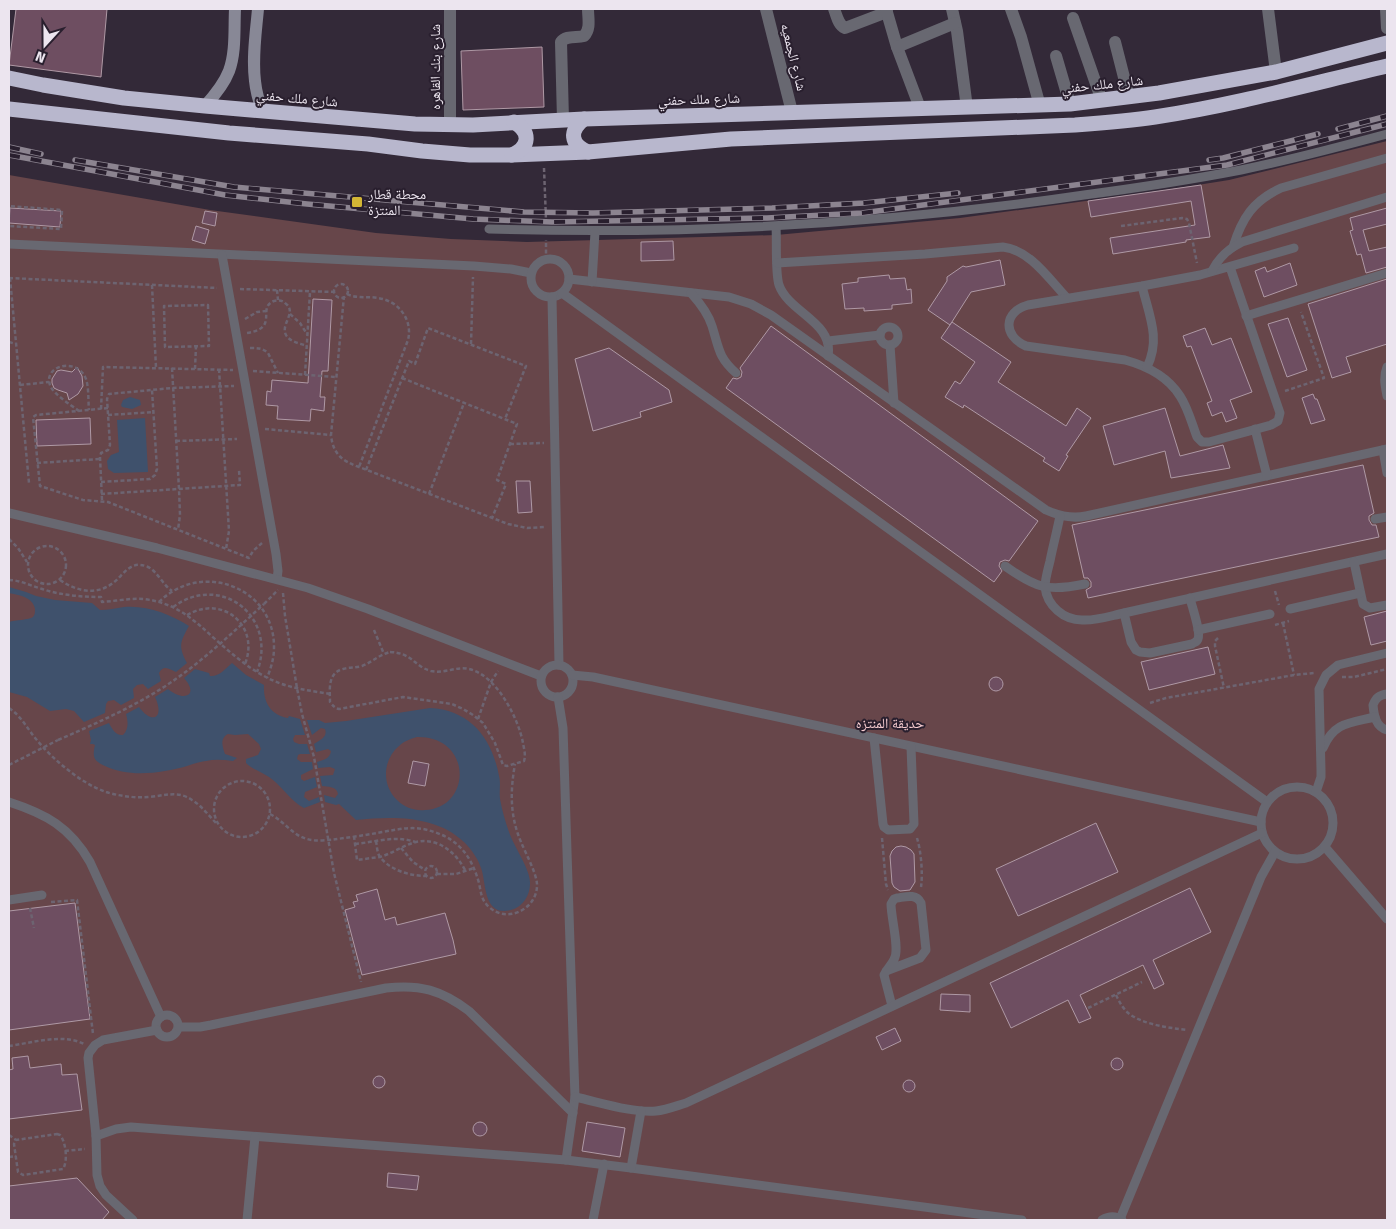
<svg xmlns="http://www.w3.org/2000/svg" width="1396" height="1229" font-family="'Fira Sans','Noto Naskh Arabic',sans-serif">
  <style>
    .green { fill: #67464a }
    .water { fill: #3f516c; fill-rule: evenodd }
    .building { fill: #6e4e61; stroke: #af99a5 }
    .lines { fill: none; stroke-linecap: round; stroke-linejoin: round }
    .path { stroke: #6d6471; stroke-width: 2.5; stroke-dasharray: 4 2.5; stroke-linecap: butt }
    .lane { stroke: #686871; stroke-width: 9 }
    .street { stroke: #686871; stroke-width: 12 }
    .secondary { stroke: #888896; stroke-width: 12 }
    .highway { stroke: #b8b7cd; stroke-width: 15 }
    .rail-casing { stroke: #8c8490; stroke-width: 5.5 }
    .rail { stroke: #291f2e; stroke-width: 4; stroke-dasharray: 11; stroke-linecap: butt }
    .path-bridge { stroke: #6d6471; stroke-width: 2.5; stroke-dasharray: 4 2.5; stroke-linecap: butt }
    .poi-dot { fill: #d3b635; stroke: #291f2e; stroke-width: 2 }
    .labels { text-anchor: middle; stroke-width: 4; stroke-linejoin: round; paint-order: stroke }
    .street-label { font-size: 14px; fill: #ece5ef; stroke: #291f2e }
    .poi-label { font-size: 14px; fill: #ece5ef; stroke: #291f2e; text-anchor: start }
    .park-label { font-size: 14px; fill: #f8cdd1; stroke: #291f2e }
  </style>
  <rect width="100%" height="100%" fill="#332938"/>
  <!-- green -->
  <polygon class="green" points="1387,141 1387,1220 9,1220 9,175 210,210 376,233 451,239 527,242 776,235 960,218 1166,190 1229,180"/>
  <!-- water -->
  <g class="water">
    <polygon points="130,397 140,400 141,405 132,409 122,407 121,405 123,400"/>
    <polygon points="145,418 148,472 114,473 108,469 107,461 111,455 119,452 117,420"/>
    <path d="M9,587L26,592L36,596L55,600L92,603L100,610C108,610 116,608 124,607C147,605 170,614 189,626C180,642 178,646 187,663L176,672C170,669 163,664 159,673L161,681L148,689L143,684L137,685L133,689L134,698L121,705L114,700L108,701L106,704L105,713L84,722L74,711L66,709L50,711L27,697L9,692V622C15,620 29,620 33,617C35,615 35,612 35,609C33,597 19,595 9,593Z"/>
    <path d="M232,663L246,675L264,685C263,701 270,715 288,718L289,716L300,719L305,735H295L293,739L294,742L299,744H307L310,754H300L298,755L297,759L301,762H312L313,769L301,775V779L304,781L315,777L317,787L305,792L304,797L309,801L319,797L320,802L304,808C291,801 284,789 273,780C265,773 251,769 246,763V759L258,755L261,749L259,744L248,734L235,735L228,734C220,738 222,746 225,754L237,758L233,761C224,760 215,759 206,761C199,762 193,764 187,766C163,773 129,778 105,766C94,761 92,758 95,745L93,744H90L91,740L89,731L109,723C112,729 116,736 123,735C129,729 128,721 126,714L139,707C152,725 165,718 155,697L168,689C183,702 200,696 184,678L195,669L209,673L210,676C219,677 225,669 232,663Z"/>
    <path d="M430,708C470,710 492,738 499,776C501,783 499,791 500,799C502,810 505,821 509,832C514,847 531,870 530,884C530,895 523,907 511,910C485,917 486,887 482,871C479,860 472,850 464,842C436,815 392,816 356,820L339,804L336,805L325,802L324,795L335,798L338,794C337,786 328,787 322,786L320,776L333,775L335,769L330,767L318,768L317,762C323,760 330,759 331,751L328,749L316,752L314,744C320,740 328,737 325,729L321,728L312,735L307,720H319L325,723L346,721ZM417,737C473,736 472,808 425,810C415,811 405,808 397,800C381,785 383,759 399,746C404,741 410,739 417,737Z"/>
  </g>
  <!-- building -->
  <g class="building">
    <polygon points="16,9 107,9 101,77 9,65"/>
    <polygon points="542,47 544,107 463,110 461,51"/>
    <polygon points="1201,185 1210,237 1186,240 1186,242 1113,254 1110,238 1195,225 1191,201 1091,217 1088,201"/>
    <polygon points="10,208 61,211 60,227 9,223"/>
    <polygon points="1387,208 1387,224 1363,230 1369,251 1387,247 1387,267 1366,273 1361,254 1357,255 1350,231 1353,230 1350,218"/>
    <polygon points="205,211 217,213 215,226 202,223"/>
    <polygon points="196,226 209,230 205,244 192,240"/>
    <polygon points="673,241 674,260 641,261 641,242"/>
    <polygon points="1000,260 1005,285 971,292 950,325 928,310 947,281 947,277 963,266 966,267"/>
    <polygon points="1290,263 1297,285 1264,297 1255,271 1265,267 1267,272"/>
    <polygon points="889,275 890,279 905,278 907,290 911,289 912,303 892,305 892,309 864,311 864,308 845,309 842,284 858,282 858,278"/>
    <polygon points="1387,279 1387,344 1346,357 1351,372 1332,378 1308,304"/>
    <polygon points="313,299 332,300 328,371 322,371 320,397 325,397 324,411 311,409 310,421 277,419 278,406 266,405 267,391 271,392 272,380 308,383"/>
    <polygon points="1288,318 1307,370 1287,377 1268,324"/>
    <polygon points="952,322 1011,362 998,382 1066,426 1077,408 1091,418 1066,455 1068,456 1059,471 1043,461 1045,458 964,405 963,408 945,397 955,381 960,384 975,362 941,338"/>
    <polygon points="771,326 1038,521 1009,561 1005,560 1000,562 999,566 1002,571 994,582 726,388 733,378 737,379 741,377 742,372 740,368"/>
    <polygon points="1205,328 1212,345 1231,338 1252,392 1230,400 1237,418 1226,422 1222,412 1212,416 1207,403 1212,401 1191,346 1187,347 1183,336"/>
    <polygon points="609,348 669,390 672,402 640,412 641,417 593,431 575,359"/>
    <polygon points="77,367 82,376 83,386 78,394 69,400 67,393 58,390 54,388 52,383 52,379 57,371 61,370 72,372"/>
    <polygon points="1313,394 1315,399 1317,399 1325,420 1311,424 1302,398"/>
    <polygon points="1165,408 1180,456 1223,445 1230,468 1171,478 1165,451 1114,465 1103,426"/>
    <polygon points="90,418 91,444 37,446 36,420"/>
    <polygon points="1363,465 1374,513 1369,516 1369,520 1372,525 1376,525 1379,537 1088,598 1086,590 1091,587 1091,582 1088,578 1084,578 1072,525"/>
    <polygon points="516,481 530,481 532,512 518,513"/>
    <polygon points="1387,611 1387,641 1371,645 1364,617"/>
    <polygon points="1208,647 1215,674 1149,690 1141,662"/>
    <circle cx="996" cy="684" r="7"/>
    <polygon points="413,761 429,764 425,786 408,783"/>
    <polygon points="1096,823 1118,872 1018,916 996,869"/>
    <polygon points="901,846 906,847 911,850 914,854 915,882 910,890 900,891 894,887 892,883 890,856 892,851 896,847"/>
    <polygon points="1190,888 1211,932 1153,960 1164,984 1154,989 1143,965 1080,995 1091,1018 1079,1023 1068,1000 1011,1028 990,983"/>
    <polygon points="377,889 385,920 395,917 397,925 445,913 453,940 456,954 362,975 345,910 355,907 353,902 358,901 356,895"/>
    <polygon points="75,903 90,1019 9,1030 9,911"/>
    <polygon points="941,994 970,995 970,1012 940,1010"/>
    <polygon points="895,1028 901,1041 882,1050 876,1037"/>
    <polygon points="28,1056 30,1068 61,1064 62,1075 77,1074 82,1110 9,1119 9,1070 13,1069 12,1058"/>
    <circle cx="1117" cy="1064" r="6"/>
    <circle cx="379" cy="1082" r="6"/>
    <circle cx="909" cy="1086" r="6"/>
    <polygon points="587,1122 625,1128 620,1157 582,1151"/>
    <circle cx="480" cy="1129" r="7"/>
    <polygon points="388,1173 419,1176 417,1190 387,1187"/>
    <polygon points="77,1178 109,1212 102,1220 9,1220 9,1186"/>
  </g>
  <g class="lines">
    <!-- path -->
    <g class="path">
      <polyline points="544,168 546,220"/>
      <polyline points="9,217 9,206 62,210 61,229 9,226"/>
      <polyline points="1121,226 1182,218 1187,219 1189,223 1197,263"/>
      <polyline points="546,260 546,240"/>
      <polyline points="9,278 217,288"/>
      <polyline points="10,278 29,483"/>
      <circle cx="341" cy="291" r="7"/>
      <polyline points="152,285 156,368"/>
      <polyline points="240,289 335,292"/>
      <polyline points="277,290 278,300"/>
      <path d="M347,294C357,299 367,296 378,298C399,301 413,320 408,340L359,467"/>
      <path d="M344,296L331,435C333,454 342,461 359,467L508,524L527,528L546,527"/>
      <polygon points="208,305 209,346 165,347 164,306"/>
      <polyline points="290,314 300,323 307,334"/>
      <polyline points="245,319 257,312 266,311"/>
      <path d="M247,333C280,328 256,308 274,301C278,300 282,300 285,303C298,312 280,324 286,335C290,342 299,343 307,346"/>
      <polyline points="9,342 16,344"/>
      <polyline points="471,344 473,277"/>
      <path d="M250,348C257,348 263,348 268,353L278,373"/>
      <polyline points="172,368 179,489 180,515 178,530"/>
      <polyline points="195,369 196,346"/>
      <polyline points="219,369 229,531 226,549"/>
      <polyline points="253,371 336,377"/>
      <polyline points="305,375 310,292"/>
      <polyline points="402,378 517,424 497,480 506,484 492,518"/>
      <polyline points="20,385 49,382"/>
      <polyline points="1285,391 1324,378 1301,312"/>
      <polyline points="108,408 36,415 33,417 40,486 83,500 108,502 249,558 253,551 262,543"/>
      <polyline points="101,409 103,367 233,370"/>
      <path d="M79,411C71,405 53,394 50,385C43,365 78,357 86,379C89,388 88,400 89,410"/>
      <polyline points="108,415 154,412"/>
      <polyline points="265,429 331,435"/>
      <polyline points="176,441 237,439"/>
      <polyline points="510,444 544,443"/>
      <polyline points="37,463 100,459"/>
      <polyline points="366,470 409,361 415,364 428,328 526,366 505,419"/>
      <polyline points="101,482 150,479 155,475 157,469 152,390"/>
      <polyline points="101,494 240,485 239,470"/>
      <polyline points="429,494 464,403"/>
      <polyline points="102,500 100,457 101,453 108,450 110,445 107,399 109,394 172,388 234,386"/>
      <polyline points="9,539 18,548 27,562"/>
      <circle cx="47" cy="565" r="19"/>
      <path d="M9,580C19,580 29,585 39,588C59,595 80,597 101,597L102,602C116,601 130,598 144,599C176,603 193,619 216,640C231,653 247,667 264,676C285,688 307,690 330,694"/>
      <path d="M60,580C76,591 96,596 113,583C124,575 130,559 148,567C157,571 163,585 172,591"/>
      <polyline points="1275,591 1279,605"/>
      <polyline points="283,593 285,616 297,688 302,714 314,757 334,873 361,982"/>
      <path d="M159,602C201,560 275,587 274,648C274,658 271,668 267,678"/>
      <polyline points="264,604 278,590"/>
      <path d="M173,607C221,572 278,617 257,672"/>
      <path d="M187,615C223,594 260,626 245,664"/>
      <polyline points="1283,623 1294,675"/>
      <polyline points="1275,625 1289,621"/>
      <polyline points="374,630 384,654"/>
      <polyline points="1218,638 1215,641 1215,646 1224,688"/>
      <path d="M390,652C413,653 413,666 431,671C445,674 456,666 469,669C496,675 518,717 523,743C524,749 526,755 524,761L507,766L503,765L495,743L483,723L473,715L463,709L452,704L403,697L339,709C335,708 333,706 330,702C330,690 327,673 343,669C349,667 355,668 362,666C372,662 379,655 390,652Z"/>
      <polyline points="1342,677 1354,677 1387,669"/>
      <polyline points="1150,703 1166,698 1294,675 1314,673"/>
      <path d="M9,708C21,716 27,728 36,739C52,759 82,784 106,792C119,796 134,798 148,797C164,796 178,790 192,800C202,806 209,816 217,824"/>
      <polyline points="478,719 491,682 498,671"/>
      <polyline points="9,765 58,740"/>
      <circle cx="242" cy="809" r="28"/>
      <path d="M270,814C284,821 292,835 307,839C316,842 328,840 337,839C352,837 367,835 382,832C401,829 415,825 434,832C460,840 472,858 479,883C481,892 481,900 489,907C507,924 538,909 537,884C536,872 526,854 521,842C510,816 510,792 515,764"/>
      <path d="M354,836L357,860C364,859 372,858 380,857C393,853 404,845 416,842C438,837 457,853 466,872"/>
      <polyline points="882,838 886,884 888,890"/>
      <path d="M917,838C921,851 923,873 921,887"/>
      <path d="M376,841C377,846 377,853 380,857C391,871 411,876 427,876"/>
      <path d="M355,844C375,842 396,835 415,842"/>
      <polyline points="401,848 413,862 425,870"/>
      <circle cx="431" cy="872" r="6"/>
      <polyline points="437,874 456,874 474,868"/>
      <polyline points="51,902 77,900 93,1034"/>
      <polyline points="30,908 34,928"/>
      <path d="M1116,995C1119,1001 1122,1007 1127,1012C1140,1024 1169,1028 1187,1030"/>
      <polyline points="1088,1008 1142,982"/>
      <path d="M9,1046C31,1043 63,1033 84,1044"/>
      <path d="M57,1134L60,1135C66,1142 68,1161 63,1169L23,1175L18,1172L14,1144L16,1140Z"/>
      <polyline points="9,1135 16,1140"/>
      <polyline points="65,1151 85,1149"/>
      <polyline points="9,1157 16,1156"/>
    </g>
    <!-- lane -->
    <g class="lane">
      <path d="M776,227C777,242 775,272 779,285C789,313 834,322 828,356"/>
      <path d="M489,229C688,235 887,224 1084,195C1137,188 1189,180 1241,170C1290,160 1339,147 1387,134"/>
      <polyline points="9,244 474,266 511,269 531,273"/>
      <path d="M1233,247C1242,218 1253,201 1281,188L1387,158"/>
      <polyline points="222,255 276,554 278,571 277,579"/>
      <circle cx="550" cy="278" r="19"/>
      <path d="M777,263L925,254L1003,247C1030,250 1049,279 1067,298"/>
      <path d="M1230,267L1280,413L1278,421L1271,425L1209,442H1202L1197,437C1192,424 1188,408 1180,396C1168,377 1147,366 1125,360L1026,346C1003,336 1003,312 1028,305L1142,286L1200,275L1294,248"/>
      <path d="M1212,271C1219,257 1228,249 1242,242L1387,197"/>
      <path d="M569,279L729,297L751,304L771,315L1046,510C1059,516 1072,519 1086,516L1387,449"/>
      <polyline points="592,282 595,232"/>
      <path d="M1142,286C1149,315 1161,339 1147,367"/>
      <polyline points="562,293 1267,802"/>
      <path d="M691,293C700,303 708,313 712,326C719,348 718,357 736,373"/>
      <polyline points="552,297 559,665"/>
      <polyline points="1246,316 1387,273"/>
      <circle cx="889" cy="336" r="9"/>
      <polyline points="828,341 880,335"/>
      <polyline points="890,345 894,403"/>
      <path d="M1387,367C1383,377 1385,385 1387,396"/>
      <polyline points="1255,429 1267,476"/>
      <polyline points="1383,450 1387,473"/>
      <polyline points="9,513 157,548 308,588 368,609 541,676"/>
      <path d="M1060,516C1057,531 1053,546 1050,561C1048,569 1045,579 1045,587C1047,606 1064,620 1082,620C1096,621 1110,616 1124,613L1387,554"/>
      <polyline points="1375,519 1387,517"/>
      <polyline points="1354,562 1363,604 1370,608 1387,605"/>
      <path d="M1005,566C1036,588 1047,592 1085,584"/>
      <polyline points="1290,609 1360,593"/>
      <path d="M1124,613L1131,642L1136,650L1140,652L1150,653L1192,644C1195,642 1197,642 1198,639C1201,632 1192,607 1190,598"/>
      <polyline points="1198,630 1270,614"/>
      <circle cx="557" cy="681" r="16"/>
      <polyline points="572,675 593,677 1261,822"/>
      <path d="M1387,694C1380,695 1376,697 1373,705C1374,716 1376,727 1387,730"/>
      <polyline points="558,697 563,728 575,1097 566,1160"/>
      <polyline points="874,738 883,824 884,827 888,830 910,829 914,824 911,747"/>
      <path d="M1323,748C1334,722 1350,723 1375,717"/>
      <circle cx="1297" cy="823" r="36"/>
      <polyline points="1316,792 1321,777 1321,770 1319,689 1326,675 1338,665 1387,653"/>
      <path d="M9,802C46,814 70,827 90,862L161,1017"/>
      <polyline points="1325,847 1387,919"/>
      <polyline points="9,900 42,895"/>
      <path d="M886,971L920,958L926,950L921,903C916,893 905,897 897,898L894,899L891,904C891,917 899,947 895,957C893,964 887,968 884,975L892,1006"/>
      <circle cx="167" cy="1026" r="11"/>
      <path d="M179,1027H200L211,1025L386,988C420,984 441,990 469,1011L573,1113"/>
      <path d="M575,1097C599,1102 632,1113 656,1111C666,1110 676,1106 686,1103L1262,833"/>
      <polyline points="96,1136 116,1129 131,1127 566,1160 631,1168 1022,1220"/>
      <polyline points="631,1168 641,1111"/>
      <polyline points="1120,1219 1261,877 1275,852"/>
      <polyline points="133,1220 106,1195 100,1186 97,1175 96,1136 88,1058 89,1053 95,1045 103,1040 157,1030"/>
      <polyline points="247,1220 255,1137"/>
      <polyline points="593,1220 604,1164"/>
      <path d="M1102,1220C1109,1216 1116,1216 1122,1220"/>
    </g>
    <!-- street -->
    <g class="street">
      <polyline points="766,9 792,112"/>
      <path d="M834,9C837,16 838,25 845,28L887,12"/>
      <polyline points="886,9 897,47 920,108"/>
      <polyline points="952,9 957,31 967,108"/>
      <polyline points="1011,9 1021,37 1040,106"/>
      <polyline points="1268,9 1276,72"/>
      <polyline points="1386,9 1387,28"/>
      <polyline points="1073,18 1102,101"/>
      <polyline points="1115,42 1129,97"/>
      <polyline points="897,47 955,23"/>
      <polyline points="1056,56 1070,104"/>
      <path d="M563,120L561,42C566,35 576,38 584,36C591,29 588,18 588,9"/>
      <polyline points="450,125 450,9"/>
    </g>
    <!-- secondary -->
    <g class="secondary">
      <path d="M258,9C256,32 252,57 255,81C256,91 259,102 263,112"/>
      <path d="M205,106C215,95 224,84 229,71C236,52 234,29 235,9"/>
    </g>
    <!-- highway -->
    <g class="highway">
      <polyline points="9,78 43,85 124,98 205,106 415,124 473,125 584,119 1070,104 1159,93 1276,72 1387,43"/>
      <path d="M9,109L229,133L368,144L422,151L470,155H512L588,152L731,139L1075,125C1102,123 1129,121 1155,117C1234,105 1310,84 1387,66"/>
      <path d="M584,119C569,131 570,144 588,152"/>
      <path d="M512,155C530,147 531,132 514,122"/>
    </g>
    <defs>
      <g id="rail">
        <polyline points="1338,129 1387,116"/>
        <polyline points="9,147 41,154"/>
        <polyline points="9,155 225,195 307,204 473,219 552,222 767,218 862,213 1227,165 1387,124"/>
        <polyline points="75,160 234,187 524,212 593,213 772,208 864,203 958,193"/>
        <polyline points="1209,160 1223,158 1318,134"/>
      </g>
    </defs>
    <!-- rail casing -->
    <use href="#rail" class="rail-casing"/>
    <!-- rail -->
    <use href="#rail" class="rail"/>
    <!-- path-bridge -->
    <path class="path-bridge" d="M58,740C95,724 131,708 164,687C201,663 232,633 264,604"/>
  </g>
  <!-- markers -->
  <rect class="poi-dot" x="351" y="196" width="12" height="12" rx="2.5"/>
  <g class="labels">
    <!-- street labels -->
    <g class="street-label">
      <text transform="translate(794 57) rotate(76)" y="5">شارع الجمعيه</text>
      <text transform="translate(435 67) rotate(-90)" y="5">شارع بنك القاهره</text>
      <text transform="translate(1102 84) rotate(-6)" y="5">شارع ملك حفني</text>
      <text transform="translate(297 98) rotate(5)" y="5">شارع ملك حفني</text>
      <text transform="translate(699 99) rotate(-2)" y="5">شارع ملك حفني</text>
    </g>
    <!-- poi labels -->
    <g class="poi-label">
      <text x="368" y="199">محطة قطار<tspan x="368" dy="16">المنتزة</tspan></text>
    </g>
    <!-- park labels -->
    <g class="park-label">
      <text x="890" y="728">حديقة المنتزه</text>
    </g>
  </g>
  <!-- border -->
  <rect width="1396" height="1229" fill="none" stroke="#ece5ef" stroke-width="20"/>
  <!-- north arrow -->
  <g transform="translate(45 45) rotate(201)" stroke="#291f2e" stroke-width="4" paint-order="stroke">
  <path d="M0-4L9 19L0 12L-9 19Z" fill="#ece5ef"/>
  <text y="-8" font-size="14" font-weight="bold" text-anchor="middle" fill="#ece5ef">N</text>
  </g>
</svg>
